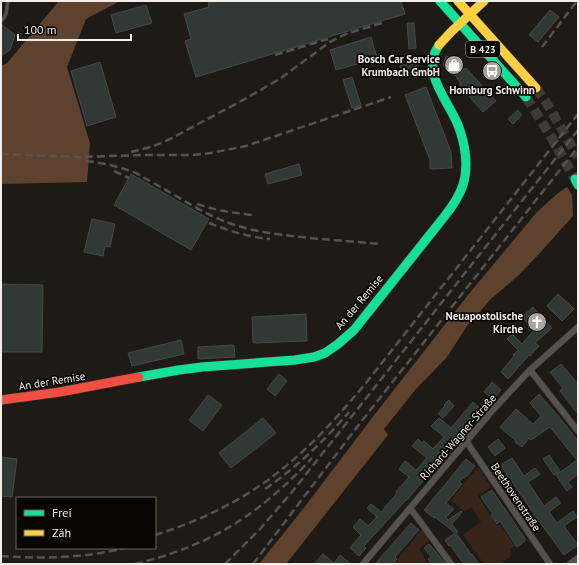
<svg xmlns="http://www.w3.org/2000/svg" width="579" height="565" font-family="'PT Sans',sans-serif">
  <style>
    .green { fill: #382519 }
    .forest { fill: #5e422d }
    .building { fill: #303936; stroke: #484947 }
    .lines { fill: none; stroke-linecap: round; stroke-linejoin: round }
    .primary-tunnel { stroke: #3e3a36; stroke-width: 10; stroke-dasharray: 10 5; stroke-linecap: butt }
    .lane-casing { stroke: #3a3735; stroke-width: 4 }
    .street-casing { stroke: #3a3735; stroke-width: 7 }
    .fast-casing { stroke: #3a3735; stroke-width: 10 }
    .slow-casing { stroke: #3a3735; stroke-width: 10 }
    .jam-casing { stroke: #3a3735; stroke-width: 10 }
    .lane { stroke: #55514e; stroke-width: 3 }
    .street { stroke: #55514e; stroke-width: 6 }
    .fast { stroke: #16e098; stroke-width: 9 }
    .slow { stroke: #ffcf43; stroke-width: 9 }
    .jam { stroke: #f24e42; stroke-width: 9 }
    .rail { stroke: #555350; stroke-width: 2.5; stroke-dasharray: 8 4; stroke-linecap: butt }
    .labels { text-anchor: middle; stroke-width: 3.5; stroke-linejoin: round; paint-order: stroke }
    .shield { fill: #080504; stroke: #ada8a5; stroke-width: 1 }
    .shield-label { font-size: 10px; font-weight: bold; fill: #f4eeea }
    .poi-label { font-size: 11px; font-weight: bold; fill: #f4eeea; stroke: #080504; text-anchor: end }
    .street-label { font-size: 11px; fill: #f4eeea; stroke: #080504 }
  </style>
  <rect width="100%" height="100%" fill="#1e1a16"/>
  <!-- green -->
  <g class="green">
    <polygon points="478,467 491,487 478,496 497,526 500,524 515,546 510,549 512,554 509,558 503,562 504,564 484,564 463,535 481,522 472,507 464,511 451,500"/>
    <polygon points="422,529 430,540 419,549 428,564 394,564"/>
  </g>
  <!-- forest -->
  <g class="forest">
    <polygon points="59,1 120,1 86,19 67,67 90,143 87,182 1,184 1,66 7,63"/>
    <polygon points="567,187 572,195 573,216 538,255 519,275 491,299 467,326 447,357 416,389 384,429 388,435 286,564 259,564 303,509 375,414 468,295 537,212 558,193"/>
  </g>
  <!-- building -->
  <g class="building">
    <polygon points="214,1 401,1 405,14 196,77 185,41 191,39 184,14 209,7 208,3"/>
    <polygon points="146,5 152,23 116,33 111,15"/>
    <polygon points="550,10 559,17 538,42 529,35"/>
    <polygon points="407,23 414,23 416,48 409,49"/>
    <polygon points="1,24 15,35 10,50 1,56"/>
    <polygon points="371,37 377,58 336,70 330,50"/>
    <polygon points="446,56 450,58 457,57 463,63 460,68 467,69 496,101 483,112 460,86 460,82 455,75 451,74 443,65"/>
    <polygon points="414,61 418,72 403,76 400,66"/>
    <polygon points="100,62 116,117 87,126 71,71"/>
    <polygon points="352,77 361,105 352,108 343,80"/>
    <polygon points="426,87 451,152 452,168 430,169 430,160 405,95"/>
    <polygon points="518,110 522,115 513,124 508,119"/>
    <polygon points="299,164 302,175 268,184 265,174"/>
    <polygon points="131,174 209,219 191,250 114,205"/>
    <polygon points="92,219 115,224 110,247 105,246 103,256 84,252"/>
    <polygon points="1,284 43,285 42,352 1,352"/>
    <polygon points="558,294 574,309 562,321 547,306"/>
    <polygon points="533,307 552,328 535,343 539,346 530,356 529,355 508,379 501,372 514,356 513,355 518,350 507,339 512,334 522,344 534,330 522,317"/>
    <polygon points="306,314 307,341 253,343 252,317"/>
    <polygon points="181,340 184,354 132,366 128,353"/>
    <polygon points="234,345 235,357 198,359 198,347"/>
    <polygon points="561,364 578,384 578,414 560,391 563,388 550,372"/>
    <polygon points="279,374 287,381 275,396 267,389"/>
    <polygon points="492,382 501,390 493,399 484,392"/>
    <polygon points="539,394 560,418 578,441 578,474 568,482 572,487 567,491 556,475 577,460 550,427 531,440 529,438 522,447 515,442 516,441 500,427 516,409 533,424 541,416 530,403"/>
    <polygon points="208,395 222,405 203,431 189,420"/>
    <polygon points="449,400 454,406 443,418 438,414 445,406 444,405"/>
    <polygon points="473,402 480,408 477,410 480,414 458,440 457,439 435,465 436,466 406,501 406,500 364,546 366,548 359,556 350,548 361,535 353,527 360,519 368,526 377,517 367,508 371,504 381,512 397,493 396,492 409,477 399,469 405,461 416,470 427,458 412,446 418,439 422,443 424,441 433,449 444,437 431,426 439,418 451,428"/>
    <polygon points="263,418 276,433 231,468 219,453"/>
    <polygon points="498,439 505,448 495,456 488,447"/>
    <polygon points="549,455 560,471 554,475 543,459"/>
    <polygon points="1,457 17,459 12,497 1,496"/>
    <polygon points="512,458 524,476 535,468 540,474 528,482 544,506 556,497 561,503 549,512 557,523 573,511 577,517 564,526 578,545 564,555 536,517 511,480 507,482 504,476 507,474 502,467 502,464"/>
    <polygon points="466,459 475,466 468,475 459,481 462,484 446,503 454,509 446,517 448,520 461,511 462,512 452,524 458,532 456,533 471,554 472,554 479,564 464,564 450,545 449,546 445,540 455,533 435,517 434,518 424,510"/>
    <polygon points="492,490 526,540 517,547 500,521 497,524 491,515 493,514 481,497"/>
    <polygon points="411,523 419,530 395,557 397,559 392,564 375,564"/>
    <polygon points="429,544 437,553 445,564 432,564 428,559 431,557 424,548"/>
    <polygon points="323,554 334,563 340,555 351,564 314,564"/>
  </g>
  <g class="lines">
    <!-- primary-tunnel -->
    <g class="primary-tunnel">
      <polyline points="536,88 546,102 578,157"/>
      <polyline points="526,97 550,135 575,179"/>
    </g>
    <defs>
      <path id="lane" d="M1,21C7,17 7,8 8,1"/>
      <g id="street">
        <polyline points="530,370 578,431"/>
        <polyline points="466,441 550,564"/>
        <polyline points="410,508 422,524 451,564"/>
        <polyline points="363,564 491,412 530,370 578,327"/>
        <polyline points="570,564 578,558"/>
      </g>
      <g id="fast">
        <polyline points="440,1 526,97"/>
        <polyline points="575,179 578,185"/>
        <path d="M139,377L179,370L202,367L295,360L314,357L325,353L338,344L354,330L444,217C452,207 459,197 463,185C469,166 465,143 458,125C448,100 420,72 439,45"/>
      </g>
      <g id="slow">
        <polyline points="458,1 536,88"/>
        <polyline points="439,45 451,32 484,1"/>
      </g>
      <polyline id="jam" points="1,400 60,392 139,377"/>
    </defs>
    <!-- lane casing -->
    <use href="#lane" class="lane-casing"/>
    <!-- street casing -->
    <use href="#street" class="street-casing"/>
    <!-- fast casing -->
    <use href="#fast" class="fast-casing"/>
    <!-- slow casing -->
    <use href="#slow" class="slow-casing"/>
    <!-- jam casing -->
    <use href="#jam" class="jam-casing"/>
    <!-- lane -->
    <use href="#lane" class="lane"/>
    <!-- street -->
    <use href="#street" class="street"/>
    <!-- fast -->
    <use href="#fast" class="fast"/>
    <!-- slow -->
    <use href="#slow" class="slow"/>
    <!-- jam -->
    <use href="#jam" class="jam"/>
    <!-- rail -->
    <g class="rail">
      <polyline points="542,47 577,1"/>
      <polyline points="275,55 328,39"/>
      <polyline points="131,152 154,146 170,139 245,99 281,78 330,42 346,34 385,22"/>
      <polyline points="1,154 79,157 144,155 192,155 211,153 246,146 391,97"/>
      <path d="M86,161C103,163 122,167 138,174C148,180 158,186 168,191"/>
      <polyline points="114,171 129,178"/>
      <path d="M164,189C187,202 209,217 235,225C259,233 285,235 310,238C333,240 357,242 380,244"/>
      <path d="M197,204C215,210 233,213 252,215"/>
      <path d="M209,223C229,231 249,237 270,239"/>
      <path d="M265,489C297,467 324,441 349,412"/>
      <path d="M155,535C200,521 244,500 281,470C313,445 340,414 366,383L578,114"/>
      <path d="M1,556C41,559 86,558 125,548"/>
      <path d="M135,564C169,556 203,543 233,525C262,507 289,483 312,458"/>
      <polyline points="225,564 260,529 292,492 578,130"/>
      <polyline points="253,564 357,427 578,147"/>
    </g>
  </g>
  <!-- icons -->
  <defs>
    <symbol id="shop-disc" viewBox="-11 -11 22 22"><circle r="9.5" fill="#a9a4a0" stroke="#080504"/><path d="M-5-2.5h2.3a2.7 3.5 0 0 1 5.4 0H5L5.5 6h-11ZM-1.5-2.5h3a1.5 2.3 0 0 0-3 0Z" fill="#fff"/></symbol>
    <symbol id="bus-disc" viewBox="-11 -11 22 22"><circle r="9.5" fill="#a9a4a0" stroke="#080504"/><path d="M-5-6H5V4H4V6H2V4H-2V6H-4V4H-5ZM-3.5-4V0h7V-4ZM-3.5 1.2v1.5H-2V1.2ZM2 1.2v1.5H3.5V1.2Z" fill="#fff"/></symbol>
    <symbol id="church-disc" viewBox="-11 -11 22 22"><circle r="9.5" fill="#a9a4a0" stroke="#080504"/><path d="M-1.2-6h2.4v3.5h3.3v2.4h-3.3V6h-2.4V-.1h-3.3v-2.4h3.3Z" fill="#fff"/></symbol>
  </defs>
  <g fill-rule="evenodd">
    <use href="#shop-disc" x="443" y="54" width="22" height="22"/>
    <use href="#bus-disc" x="481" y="60" width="22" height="22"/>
    <use href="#church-disc" x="526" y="311" width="22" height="22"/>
  </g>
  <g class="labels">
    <!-- shield labels -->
    <rect class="shield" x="466" y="41" width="34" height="16" rx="3"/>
    <g class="shield-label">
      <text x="483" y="53">B 423</text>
    </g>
    <!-- poi labels -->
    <g class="poi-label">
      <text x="440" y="63">Bosch Car Service<tspan x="440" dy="13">Krumbach GmbH</tspan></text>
      <text x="492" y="94" text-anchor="middle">Homburg Schwinn</text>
      <text x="523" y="320">Neuapostolische<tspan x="523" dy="13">Kirche</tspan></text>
    </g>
    <!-- street labels -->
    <g class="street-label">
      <text transform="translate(359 302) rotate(-50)" y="4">An der Remise</text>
      <text transform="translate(52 381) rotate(-9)" y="4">An der Remise</text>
      <text transform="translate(458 437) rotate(-49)" y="4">Richard-Wagner-Straße</text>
      <text transform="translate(516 497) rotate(56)" y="4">Beethovenstraße</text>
    </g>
  </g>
  <!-- border -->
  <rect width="579" height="565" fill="none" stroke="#f4eeea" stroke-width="4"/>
  <!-- legend -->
  <rect x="16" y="497" width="140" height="52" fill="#080504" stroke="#666260"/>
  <rect x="24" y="510" width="20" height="6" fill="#16e098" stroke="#666260"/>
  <text x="52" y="517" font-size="12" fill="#f4eeea">Frei</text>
  <rect x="24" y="530" width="20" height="6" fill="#ffcf43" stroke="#666260"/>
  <text x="52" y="537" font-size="12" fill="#f4eeea">Zäh</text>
  <!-- scale -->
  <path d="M18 34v6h113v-6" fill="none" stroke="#f4eeea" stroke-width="2"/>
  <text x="24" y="34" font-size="12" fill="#f4eeea" stroke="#080504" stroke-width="3" paint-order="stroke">100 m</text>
</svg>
